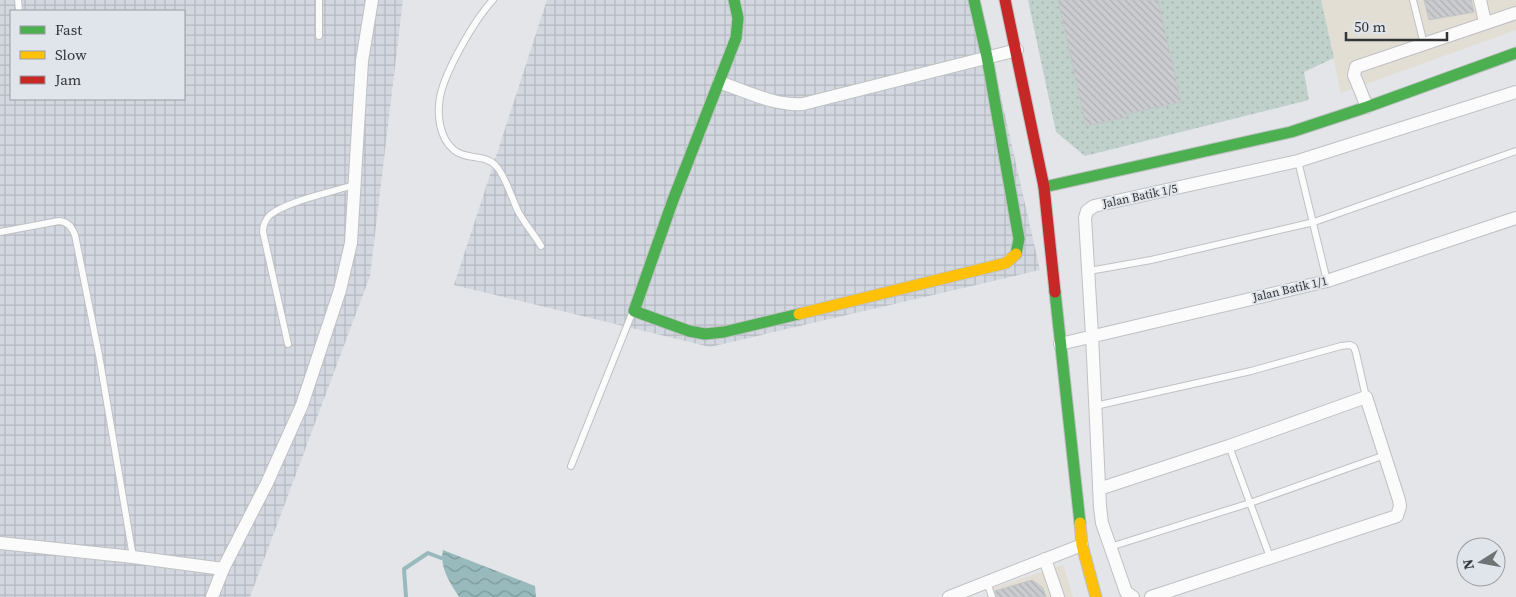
<svg xmlns="http://www.w3.org/2000/svg" width="1516" height="597" font-family="'Source Serif 4',serif">
  <style>
    .commercial { fill: #e2ded4 }
    .industrial { fill: url(#industrial-grid); fill-rule: evenodd }
    .grass { fill: url(#grass-dots) }
    .water { fill: url(#water-waves) }
    .lines { fill: none; stroke-linecap: round; stroke-linejoin: round }
    .stream { stroke: #99babd; stroke-width: 4 }
    .building { fill: url(#building-back-hatch); stroke: #c4c5c8 }
    .lane-casing { stroke: #bfc1c3; stroke-width: 8 }
    .street-casing { stroke: #bfc1c3; stroke-width: 14 }
    .fast-casing { stroke: #bfc1c3; stroke-width: 13 }
    .slow-casing { stroke: #bfc1c3; stroke-width: 13 }
    .jam-casing { stroke: #bfc1c3; stroke-width: 13 }
    .lane { stroke: #fbfbfc; stroke-width: 6 }
    .street { stroke: #fbfbfc; stroke-width: 12 }
    .fast { stroke: #4caf50; stroke-width: 11 }
    .slow { stroke: #ffc107; stroke-width: 11 }
    .jam { stroke: #c62828; stroke-width: 11 }
    .labels { text-anchor: middle; stroke-width: 4; stroke-linejoin: round; paint-order: stroke }
    .street-label { font-size: 12px; fill: #323436; stroke: #e0e4eb }
  </style>
  <defs>
    <pattern id="industrial-grid" width="8" height="8" patternUnits="userSpaceOnUse" patternTransform="scale(1.25)"><rect width="8" height="8" fill="#d2d7e0"/><path d="M0 4h8M4 0v8" fill="none" stroke="#b5b9c1"/></pattern>
    <pattern id="grass-dots" width="8" height="8" patternUnits="userSpaceOnUse" patternTransform="scale(1.25)"><rect width="8" height="8" fill="#bfd1ca"/><path d="M2 2h.1M6 6h.1" fill="none" stroke="#a5b4ae" stroke-width="1.8" stroke-linecap="round"/></pattern>
    <pattern id="water-waves" width="16" height="10" patternUnits="userSpaceOnUse" patternTransform="scale(1.25)"><rect width="16" height="10" fill="#99babd"/><path d="M0 5q4-4 8 0t8 0" fill="none" stroke="#7d989a"/></pattern>
    <pattern id="building-back-hatch" width="6" height="6" patternUnits="userSpaceOnUse" patternTransform="scale(1.25)"><rect width="6" height="6" fill="#cbcccf"/><path d="M-1 5l2 2M0 0l6 6M5-1l2 2" fill="none" stroke="#afb0b2"/></pattern>
  </defs>
  <rect width="100%" height="100%" fill="#e3e5e8"/>
  <!-- commercial -->
  <g class="commercial">
    <polygon points="1321,0 1516,0 1516,30 1341,93"/>
    <polygon points="1063,565 1073,597 996,597 993,588"/>
  </g>
  <!-- industrial -->
  <g class="industrial">
    <path d="M0,0H403L370,276L250,597H0ZM11,11H184V99H11Z"/>
    <polygon points="547,0 979,0 1040,270 710,347 454,285"/>
  </g>
  <!-- grass -->
  <polygon class="grass" points="1028,0 1321,0 1334,58 1304,72 1309,100 1085,156 1056,132"/>
  <!-- water -->
  <path class="water" d="M443,550L535,586L536,597H459C450,583 439,567 443,550Z"/>
  <g class="lines">
    <!-- stream -->
    <polyline class="stream" points="406,597 404,569 428,553 441,558"/>
  </g>
  <!-- building -->
  <g class="building">
    <polygon points="1058,0 1158,0 1181,102 1126,114 1127,117 1086,126"/>
    <polygon points="1424,0 1471,0 1474,12 1429,20"/>
    <polygon points="1032,580 1043,588 1046,597 997,597 995,591"/>
  </g>
  <g class="lines">
    <defs>
      <g id="lane">
        <polyline points="18,0 19,11"/>
        <path d="M493,0C475,19 445,71 440,97C437,114 439,138 454,150C465,160 486,154 496,166C505,175 512,199 518,211C524,223 534,234 541,246"/>
        <polyline points="1413,0 1424,44"/>
        <polyline points="319,36 319,0"/>
        <polyline points="1298,161 1327,281"/>
        <path d="M0,232L59,221C68,222 71,226 75,235L99,355L133,557"/>
        <polyline points="1089,271 1151,260 1314,222 1516,151"/>
        <path d="M288,344L263,232C263,225 265,220 270,215C288,201 332,192 354,185"/>
        <polyline points="1095,406 1251,371 1341,346 1350,345 1354,347 1356,353 1366,397"/>
        <polyline points="1229,446 1270,557"/>
        <polyline points="571,466 633,311"/>
        <polyline points="1110,547 1250,503 1385,455"/>
        <polyline points="987,582 992,597"/>
      </g>
      <g id="street">
        <polyline points="1480,0 1485,22"/>
        <path d="M719,82C746,91 774,106 803,104L1017,50"/>
        <polyline points="1367,107 1354,75 1356,67 1516,13"/>
        <polyline points="1060,344 1327,281 1516,218"/>
        <polyline points="1099,489 1229,446 1366,397 1399,500 1400,506 1397,516 1151,597"/>
        <polyline points="0,543 133,557 223,569"/>
        <polyline points="1045,559 1058,597"/>
        <polyline points="212,597 223,569 267,483 302,405 340,290 351,243 362,61 372,0"/>
        <polyline points="949,597 1082,545"/>
        <polyline points="1133,597 1126,592 1102,523 1100,507 1092,335 1085,218 1087,211 1094,206 1298,161 1516,92"/>
      </g>
      <g id="fast">
        <polyline points="734,0 738,18 736,38 673,200 634,311 689,331 705,334 724,332 799,314"/>
        <polyline points="974,0 987,57 1019,239 1016,254"/>
        <polyline points="1044,187 1291,132 1367,107 1516,53"/>
        <polyline points="1055,292 1080,523"/>
      </g>
      <g id="slow">
        <polyline points="799,314 1006,263 1016,254"/>
        <polyline points="1080,523 1082,545 1096,597"/>
      </g>
      <polyline id="jam" points="1005,0 1044,187 1055,292"/>
    </defs>
    <!-- lane casing -->
    <use href="#lane" class="lane-casing"/>
    <!-- street casing -->
    <use href="#street" class="street-casing"/>
    <!-- fast casing -->
    <use href="#fast" class="fast-casing"/>
    <!-- slow casing -->
    <use href="#slow" class="slow-casing"/>
    <!-- jam casing -->
    <use href="#jam" class="jam-casing"/>
    <!-- lane -->
    <use href="#lane" class="lane"/>
    <!-- street -->
    <use href="#street" class="street"/>
    <!-- fast -->
    <use href="#fast" class="fast"/>
    <!-- slow -->
    <use href="#slow" class="slow"/>
    <!-- jam -->
    <use href="#jam" class="jam"/>
  </g>
  <g class="labels">
    <!-- street labels -->
    <g class="street-label">
      <text transform="translate(1140 196) rotate(-12)" y="4">Jalan Batik 1/5</text>
      <text transform="translate(1290 289) rotate(-13)" y="4">Jalan Batik 1/1</text>
    </g>
  </g>
  <!-- legend -->
  <rect x="10" y="10" width="175" height="90" fill="#e0e4eb" stroke="#9a9ea3"/>
  <rect x="20" y="26" width="25" height="8" fill="#4caf50" stroke="#9a9ea3"/>
  <text x="55" y="35" font-size="15" fill="#323436">Fast</text>
  <rect x="20" y="51" width="25" height="8" fill="#ffc107" stroke="#9a9ea3"/>
  <text x="55" y="60" font-size="15" fill="#323436">Slow</text>
  <rect x="20" y="76" width="25" height="8" fill="#c62828" stroke="#9a9ea3"/>
  <text x="55" y="85" font-size="15" fill="#323436">Jam</text>
  <!-- north arrow -->
  <g transform="translate(1481 562) rotate(259)"><circle r="24" fill="#e0e4eb" stroke="#9a9ea3"/>
  <path d="M0-4L9 19L0 12L-9 19Z" fill="#707274"/>
  <text y="-8" font-size="14" font-weight="bold" text-anchor="middle" fill="#323436">N</text>
  </g>
  <!-- scale -->
  <path d="M1346 32v8h101v-8" fill="none" stroke="#323436" stroke-width="2.5"/>
  <text x="1354" y="32" font-size="15" fill="#323436" stroke="#e0e4eb" stroke-width="4" paint-order="stroke">50 m</text>
</svg>
